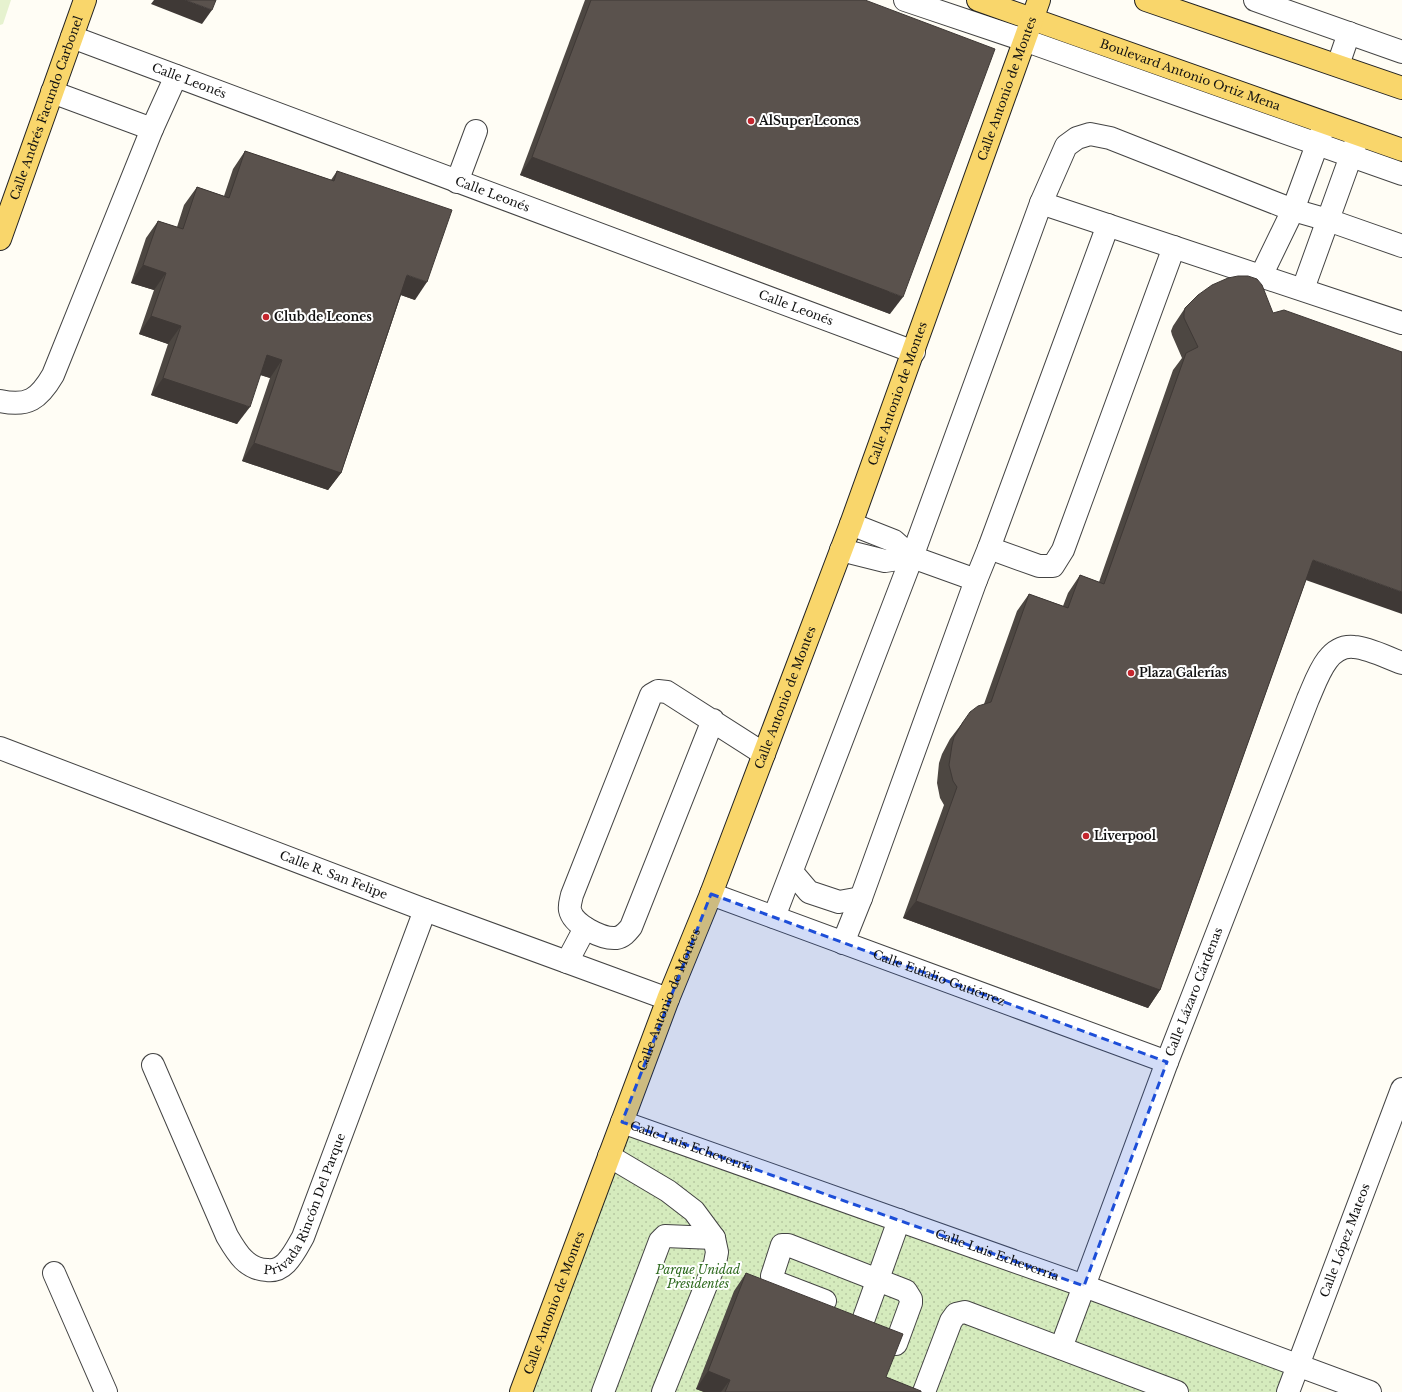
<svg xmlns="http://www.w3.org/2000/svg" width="1402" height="1392" font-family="'Libre Baskerville',serif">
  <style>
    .grass { fill: url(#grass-dots) }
    .pitch { fill: #e6f2cf }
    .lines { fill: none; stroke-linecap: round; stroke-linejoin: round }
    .minor-casing { stroke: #444; stroke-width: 24 }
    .major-casing { stroke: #222; stroke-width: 24 }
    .minor { stroke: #fff; stroke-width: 22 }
    .major { stroke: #f9d66b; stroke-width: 22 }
    .wall { fill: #4d4742 }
    .shaded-wall { fill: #3f3936 }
    .building { fill: #5a524d; stroke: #3f3936 }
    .marked { fill: #1d4ed8; fill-opacity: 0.2; stroke: #1d4ed8; stroke-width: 3; stroke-dasharray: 8 5; stroke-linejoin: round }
    .poi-dot { fill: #c4262e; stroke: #fff; stroke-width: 1.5 }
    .labels { text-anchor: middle; stroke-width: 4; stroke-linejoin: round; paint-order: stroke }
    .street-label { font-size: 12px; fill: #111; stroke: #fff }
    .poi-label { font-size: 12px; font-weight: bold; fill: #111; stroke: #fff; text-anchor: start }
    .park-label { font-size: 12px; font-style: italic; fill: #2f6b1f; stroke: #fff }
  </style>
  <defs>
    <pattern id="grass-dots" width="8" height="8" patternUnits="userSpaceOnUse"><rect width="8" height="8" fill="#d5ebbd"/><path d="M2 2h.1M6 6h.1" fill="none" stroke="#b6c8a1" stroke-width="1.8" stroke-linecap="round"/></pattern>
  </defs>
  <rect width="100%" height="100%" fill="#fffdf5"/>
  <!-- grass -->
  <polygon class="grass" points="628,1129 1306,1370 1298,1392 530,1392"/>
  <!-- pitch -->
  <polygon class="pitch" points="0,0 11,0 3,24 0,25"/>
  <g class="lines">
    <defs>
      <g id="minor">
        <polyline points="905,0 1024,40 1402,174"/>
        <polyline points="1255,0 1402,52"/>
        <path id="s1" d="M72,37L914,352"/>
        <polyline points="1338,65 1349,33"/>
        <polyline points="52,92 152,129"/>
        <polyline points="457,182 476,131"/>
        <polyline points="1041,203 1402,323"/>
        <polyline points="1261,276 1293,210 1322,131"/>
        <polyline points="1303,289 1356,142"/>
        <path d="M0,401C28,407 39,399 53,375L152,129L176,76"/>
        <polyline points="851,524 894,541 912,557 976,580"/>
        <polyline points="989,548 1039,566 1053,566 1063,550 1174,247"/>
        <polyline points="841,550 885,561 912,557"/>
        <path d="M713,720L631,927C627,932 623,937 616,938C602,939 573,925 570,910C569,905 571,900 572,895L651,695L658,691L667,692L764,754"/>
        <path id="s2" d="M0,748L425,910L668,999"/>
        <polyline points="792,872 809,892 839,902 861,898"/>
        <path id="s3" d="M711,894L1167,1062"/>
        <polyline points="774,917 912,557 1041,203 1066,146 1077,138 1090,134 1110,138 1293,210 1328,220 1402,246"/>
        <polyline points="843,943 861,898 976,580 989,548 1108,225"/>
        <polyline points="567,962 585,928"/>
        <path id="s4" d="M153,1065L227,1236C237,1253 246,1269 267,1270C274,1271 281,1268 286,1263C293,1256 298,1246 303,1237L425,910"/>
        <path id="s5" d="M622,1122L1084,1286L1370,1392"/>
        <polyline points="609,1156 668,1191 694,1211 714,1238 717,1252 715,1263 663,1392"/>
        <polyline points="54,1273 106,1392"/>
        <polyline points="825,1301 773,1281 772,1276 782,1245 788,1245 906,1291 911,1299 911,1303 896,1344"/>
        <polyline points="859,1332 899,1220"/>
        <path id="s6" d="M1061,1348L1167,1062L1308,699C1317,679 1327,644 1354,647C1369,648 1388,658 1402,663"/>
        <polyline points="603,1392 660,1241 665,1236 714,1238"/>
        <polyline points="924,1392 951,1321 956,1314 965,1312 1177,1392"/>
        <path id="s7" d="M1288,1392L1402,1089"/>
      </g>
      <g id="major">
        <path id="s8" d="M978,0L1402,150"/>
        <polyline points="1146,0 1402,88"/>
        <path id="s9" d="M0,239L85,0"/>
        <path id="s10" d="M521,1392L668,999L711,894L851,524L1039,0"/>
      </g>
    </defs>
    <!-- minor casing -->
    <use href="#minor" class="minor-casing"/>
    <!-- major casing -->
    <use href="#major" class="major-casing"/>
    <!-- minor -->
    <use href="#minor" class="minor"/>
    <!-- major -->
    <use href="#major" class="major"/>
  </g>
  <!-- wall -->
  <g class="wall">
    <polygon points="585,0 865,0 890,314 520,175"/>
    <polygon points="245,151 331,180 337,171 415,300 401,295 341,473 328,490 242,461 270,378 260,375 237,424 151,395 168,344 139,334 154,290 131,283 146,238 158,221 177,227 184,205 197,187 224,196 233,169"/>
    <polygon points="1185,308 1306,580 1160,990 1148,1008 903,918 944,805 940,798 937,783 939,763 942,754 950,739 963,722 984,704 1017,611 1029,594 1063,606 1068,593 1080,575 1099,582 1173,370 1182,358 1172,335 1171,331 1173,326"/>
    <polygon points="746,1273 886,1377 921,1392 704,1392 696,1389 734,1291"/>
  </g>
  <!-- shaded-wall -->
  <g class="shaded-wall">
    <polygon points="154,0 185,0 212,10 202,24 151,4"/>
    <polygon points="532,157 903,297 890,314 520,175"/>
    <polygon points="143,265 166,273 154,290 131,283"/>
    <polygon points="407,275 427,282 415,300 395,293"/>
    <polygon points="151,316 181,326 168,344 139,334"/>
    <polygon points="267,355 282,360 270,378 255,373"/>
    <polygon points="163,378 250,407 237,424 151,395"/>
    <polygon points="254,443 341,473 328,490 242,461"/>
    <polygon points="1313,560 1402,592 1402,614 1300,578"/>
    <polygon points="916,901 1160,990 1148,1008 903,918"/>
    <polygon points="708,1371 730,1380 721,1392 704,1392 696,1389"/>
  </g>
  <!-- building -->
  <g class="building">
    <polygon points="185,0 216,0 212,10"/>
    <polygon points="591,0 865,0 995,49 903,297 532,157"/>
    <polygon points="245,151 334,181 337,171 452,210 427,282 407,275 341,473 254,443 282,360 267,355 250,407 163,378 181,326 151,316 166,273 143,265 158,221 183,229 197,187 229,198"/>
    <polygon points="1238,276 1248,276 1257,279 1262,285 1273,313 1284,310 1402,352 1402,592 1313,560 1160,990 916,901 957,787 953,781 949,765 952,745 954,737 963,722 970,712 978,706 991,702 1029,594 1068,608 1080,575 1104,584 1186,353 1198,347 1184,318 1184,313 1185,308 1198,295 1212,285 1228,278"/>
    <polygon points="746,1273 903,1334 886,1377 921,1391 921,1392 725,1392 730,1380 708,1371"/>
  </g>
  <!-- marked area -->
  <path class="marked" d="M711,894L1167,1062L1084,1286L622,1122Z"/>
  <!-- markers -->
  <g class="poi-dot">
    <circle cx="751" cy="121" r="4"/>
    <circle cx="266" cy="317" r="4"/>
    <circle cx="1131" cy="673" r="4"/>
    <circle cx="1086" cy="836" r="4"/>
  </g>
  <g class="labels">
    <!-- street labels -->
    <g class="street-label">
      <text dy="4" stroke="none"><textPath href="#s8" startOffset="225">Boulevard Antonio Ortiz Mena</textPath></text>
      <text dy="4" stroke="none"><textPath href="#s1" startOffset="125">Calle Leonés</textPath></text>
      <text dy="4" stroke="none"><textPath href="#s10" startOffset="1391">Calle Antonio de Montes</textPath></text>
      <text dy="4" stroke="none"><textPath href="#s9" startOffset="139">Calle Andrés Facundo Carbonel</textPath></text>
      <text dy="4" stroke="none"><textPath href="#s1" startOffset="449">Calle Leonés</textPath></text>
      <text dy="4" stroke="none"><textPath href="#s1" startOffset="773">Calle Leonés</textPath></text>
      <text dy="4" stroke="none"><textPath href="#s10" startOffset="1067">Calle Antonio de Montes</textPath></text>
      <text dy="4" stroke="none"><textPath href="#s10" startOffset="743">Calle Antonio de Montes</textPath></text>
      <text dy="4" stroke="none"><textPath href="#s2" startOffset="357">Calle R. San Felipe</textPath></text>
      <text dy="4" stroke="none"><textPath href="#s3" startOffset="243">Calle Eulalio Gutiérrez</textPath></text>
      <text dy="4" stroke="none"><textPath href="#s6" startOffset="380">Calle Lázaro Cárdenas</textPath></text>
      <text dy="4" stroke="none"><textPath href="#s10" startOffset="419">Calle Antonio de Montes</textPath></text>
      <text dy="4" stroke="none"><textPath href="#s5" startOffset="74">Calle Luis Echeverría</textPath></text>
      <text dy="4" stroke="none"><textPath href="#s4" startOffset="321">Privada Rincón Del Parque</textPath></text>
      <text dy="4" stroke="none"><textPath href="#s7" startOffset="162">Calle López Mateos</textPath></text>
      <text dy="4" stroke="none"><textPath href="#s5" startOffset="398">Calle Luis Echeverría</textPath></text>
      <text dy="4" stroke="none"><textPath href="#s10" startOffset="95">Calle Antonio de Montes</textPath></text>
    </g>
    <!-- poi labels -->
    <g class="poi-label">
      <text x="759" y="125">AlSuper Leones</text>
      <text x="274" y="321">Club de Leones</text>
      <text x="1139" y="677">Plaza Galerías</text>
      <text x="1094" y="840">Liverpool</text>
    </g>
    <!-- park labels -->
    <g class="park-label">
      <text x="698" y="1274">Parque Unidad<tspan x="698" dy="14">Presidentes</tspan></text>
    </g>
  </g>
</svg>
